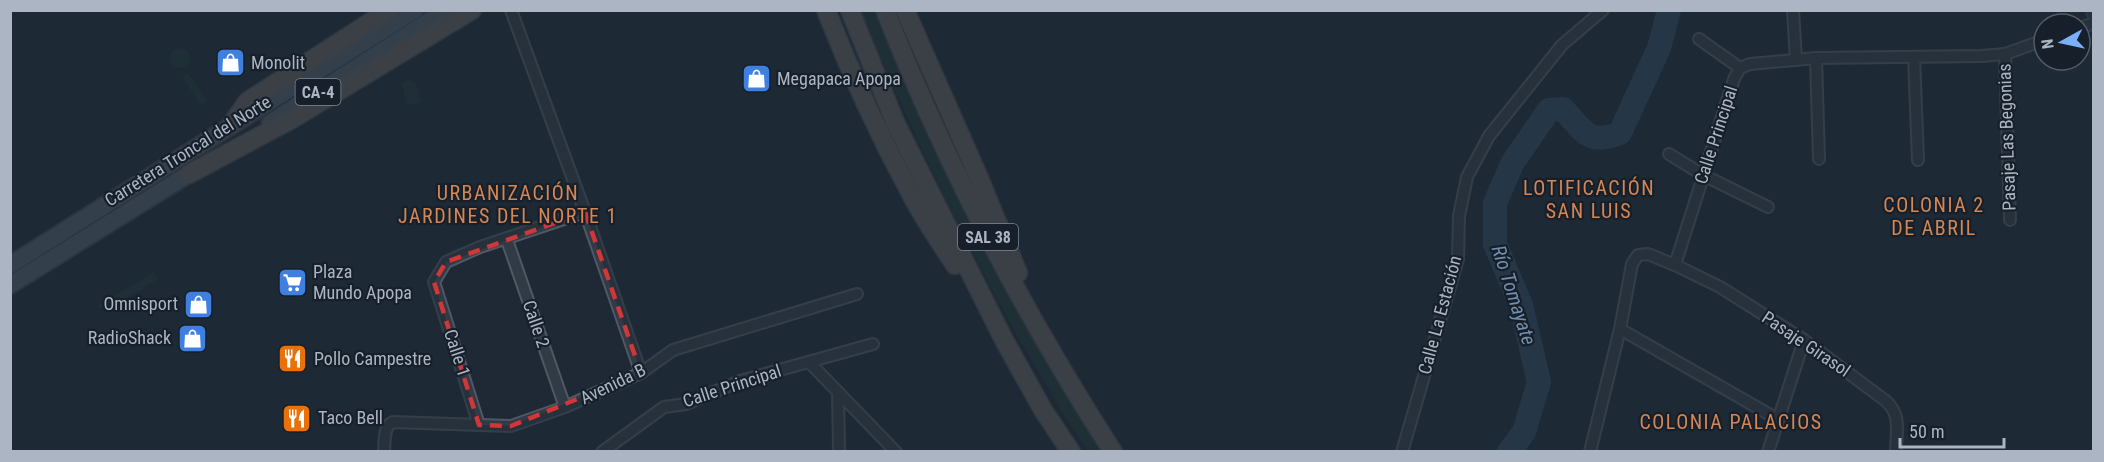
<svg xmlns="http://www.w3.org/2000/svg" width="2104" height="462" font-family="'Roboto Condensed',sans-serif">
  <style>
    .green { fill: #213637 }
    .lines { fill: none; stroke-linecap: round; stroke-linejoin: round }
    .river { stroke: #30455d; stroke-width: 24 }
    .minor-casing { stroke: #4f5864; stroke-width: 14 }
    .tertiary-casing { stroke: #4f5864; stroke-width: 16 }
    .primary-casing { stroke: #3b444f; stroke-width: 20 }
    .trunk-casing { stroke: #3c4550; stroke-width: 21 }
    .minor { stroke: #313b46; stroke-width: 10 }
    .tertiary { stroke: #313b46; stroke-width: 14 }
    .primary { stroke: #4f5a66; stroke-width: 16 }
    .trunk { stroke: #5e5c5a; stroke-width: 18 }
    .marked { fill: none; stroke: #d23638; stroke-width: 4.5; stroke-dasharray: 12 8; stroke-linejoin: round }
    .labels { text-anchor: middle; stroke-width: 4.5; stroke-linejoin: round; paint-order: stroke }
    .shield { fill: #17202a; stroke: #7f8895; stroke-width: 1.5 }
    .shield-label { font-size: 16px; font-weight: bold; fill: #abb5c3 }
    .poi-label { font-size: 18px; fill: #abb5c3; stroke: #17202a; text-anchor: start }
    .street-label { font-size: 18px; fill: #abb5c3; stroke: #17202a }
    .neighbourhood-label { font-size: 20px; letter-spacing: 1.5px; fill: #d48755; stroke: #17202a }
    .water-label { font-size: 20px; font-style: italic; fill: #728ead; stroke: #17202a }
  </style>
  <rect width="100%" height="100%" fill="#1e2935"/>
  <!-- green -->
  <g class="green">
    <path d="M861,11H881L1106,451H1088C997,313 925,164 861,11Z"/>
    <circle cx="180" cy="58" r="10"/>
    <polygon points="188,73 207,100 201,105 182,77"/>
    <polygon points="410,79 411,82 416,83 421,103 407,104 402,83"/>
    <polygon points="154,272 158,279 108,310 96,307"/>
  </g>
  <g class="lines">
    <!-- river -->
    <path class="river" d="M1509,452L1524,432L1539,382L1521,305L1495,244V203L1513,162L1549,110L1563,109C1584,131 1588,146 1620,133L1659,48L1669,10"/>
    <defs>
      <g id="minor">
        <polyline points="511,10 585,212 641,373"/>
        <polyline points="1793,10 1796,60"/>
        <polyline points="2080,28 2094,23"/>
        <polyline points="1699,39 1740,68"/>
        <polyline points="2005,54 2010,220"/>
        <polyline points="1914,57 1918,160"/>
        <polyline points="1816,58 1819,159"/>
        <polyline points="1669,154 1703,175 1768,207"/>
        <polyline points="507,240 565,407"/>
        <path d="M1675,265L1720,287L1804,340L1886,401C1902,416 1896,431 1896,452"/>
        <polyline points="1620,329 1779,420"/>
        <polyline points="809,362 896,452"/>
        <polyline points="838,392 839,452"/>
        <polyline points="479,425 434,282 446,262 480,247 585,212"/>
        <path d="M384,452C385,442 383,426 393,422L511,426L565,407L641,373L673,350L857,294"/>
        <polyline points="602,452 664,407 686,404 740,381 873,344"/>
        <polyline points="1402,452 1458,259 1459,216 1467,177 1489,136 1562,45 1603,10"/>
        <polyline points="1590,452 1620,329 1632,264 1638,255 1648,254 1675,265 1734,79 1740,68 1750,64 1816,58 1981,56 2005,54 2044,40"/>
        <polyline points="1768,452 1804,340"/>
      </g>
      <polyline id="tertiary" points="2093,10 2094,13"/>
      <g id="primary">
        <polyline points="270,123 446,10"/>
        <polyline points="10,265 415,10"/>
        <polyline points="10,285 200,167"/>
      </g>
      <g id="trunk">
        <path d="M826,10C851,74 879,135 911,194C924,219 940,242 955,265"/>
        <polyline points="850,10 895,122 1004,340 1043,410 1071,452"/>
        <path d="M885,10C946,165 1023,312 1113,452"/>
        <polyline points="905,10 979,178 1018,273"/>
        <polyline points="231,125 248,101 389,10"/>
        <polyline points="189,174 292,119 472,10"/>
      </g>
    </defs>
    <!-- minor casing -->
    <use href="#minor" class="minor-casing"/>
    <!-- tertiary casing -->
    <use href="#tertiary" class="tertiary-casing"/>
    <!-- primary casing -->
    <use href="#primary" class="primary-casing"/>
    <!-- trunk casing -->
    <use href="#trunk" class="trunk-casing"/>
    <!-- minor -->
    <use href="#minor" class="minor"/>
    <!-- tertiary -->
    <use href="#tertiary" class="tertiary"/>
    <!-- primary -->
    <use href="#primary" class="primary"/>
    <!-- trunk -->
    <use href="#trunk" class="trunk"/>
  </g>
  <!-- marked area -->
  <path d="M0 0H2104V462H0ZM585,212L641,373L511,426L479,425L434,282L446,262Z" fill="#1e2935" fill-opacity=".55" fill-rule="evenodd"/>
  <path class="marked" d="M585,212L641,373L511,426L479,425L434,282L446,262Z"/>
  <!-- icons -->
  <defs>
    <symbol id="shop-square" viewBox="-11 -11 22 22"><rect x="-9" y="-9" width="18" height="18" rx="4" fill="#3f7fe0" stroke="#17202a"/><path d="M-5-2.5h2.3a2.7 3.5 0 0 1 5.4 0H5L5.5 6h-11ZM-1.5-2.5h3a1.5 2.3 0 0 0-3 0Z" fill="#fff"/></symbol>
    <symbol id="supermarket-square" viewBox="-11 -11 22 22"><rect x="-9" y="-9" width="18" height="18" rx="4" fill="#3f7fe0" stroke="#17202a"/><path d="M-6-5.5h2.5l.6 2H6L4.5 2H-2.5L-4.4-4H-6ZM-1.5 3.2a1.3 1.3 0 1 0 .1 0ZM3 3.2a1.3 1.3 0 1 0 .1 0Z" fill="#fff"/></symbol>
    <symbol id="restaurant-square" viewBox="-11 -11 22 22"><rect x="-9" y="-9" width="18" height="18" rx="4" fill="#e8710a" stroke="#17202a"/><path d="M-5-6h1v4h1v-4h1v4h1v-4h1v5L-1.5 .5V6h-2V.5L-5-1ZM5-6V6H3V1.5H1.5Q1.5-4 5-6Z" fill="#fff"/></symbol>
  </defs>
  <g fill-rule="evenodd">
    <use href="#shop-square" x="214" y="46" width="33" height="33"/>
    <use href="#shop-square" x="740" y="62" width="33" height="33"/>
    <use href="#supermarket-square" x="276" y="266" width="33" height="33"/>
    <use href="#shop-square" x="182" y="288" width="33" height="33"/>
    <use href="#shop-square" x="176" y="322" width="33" height="33"/>
    <use href="#restaurant-square" x="276" y="342" width="33" height="33"/>
    <use href="#restaurant-square" x="280" y="402" width="33" height="33"/>
  </g>
  <g class="labels">
    <!-- shield labels -->
    <g class="shield">
      <rect x="295.5" y="79" width="45" height="26" rx="4.5"/>
      <rect x="958" y="224" width="60" height="26" rx="4.5"/>
    </g>
    <g class="shield-label">
      <text x="318" y="98">CA-4</text>
      <text x="988" y="243">SAL 38</text>
    </g>
    <!-- poi labels -->
    <g class="poi-label">
      <text x="251" y="69">Monolit</text>
      <text x="777" y="85">Megapaca Apopa</text>
      <text x="313" y="278">Plaza<tspan x="313" dy="21">Mundo Apopa</tspan></text>
      <text x="178" y="310" text-anchor="end">Omnisport</text>
      <text x="171" y="344" text-anchor="end">RadioShack</text>
      <text x="314" y="365">Pollo Campestre</text>
      <text x="318" y="424">Taco Bell</text>
    </g>
    <!-- street labels -->
    <g class="street-label">
      <text transform="translate(1716 135) rotate(-72)" y="6">Calle Principal</text>
      <text transform="translate(2007 137) rotate(-92)" y="6">Pasaje Las Begonias</text>
      <text transform="translate(188 151) rotate(-32)" y="6">Carretera Troncal del Norte</text>
      <text transform="translate(1440 315) rotate(-75)" y="6">Calle La Estación</text>
      <text transform="translate(536 324) rotate(71)" y="6">Calle 2</text>
      <text transform="translate(1806 344) rotate(34)" y="6">Pasaje Girasol</text>
      <text transform="translate(457 353) rotate(72)" y="6">Calle 1</text>
      <text transform="translate(613 384) rotate(-26)" y="6">Avenida B</text>
      <text transform="translate(732 386) rotate(-18)" y="6">Calle Principal</text>
    </g>
    <!-- neighbourhood labels -->
    <g class="neighbourhood-label">
      <text x="1589" y="195">LOTIFICACIÓN<tspan x="1589" dy="23">SAN LUIS</tspan></text>
      <text x="508" y="200">URBANIZACIÓN<tspan x="508" dy="23">JARDINES DEL NORTE 1</tspan></text>
      <text x="1934" y="212">COLONIA 2<tspan x="1934" dy="23">DE ABRIL</tspan></text>
      <text x="1731" y="429">COLONIA PALACIOS</text>
    </g>
    <!-- water labels -->
    <g class="water-label">
      <text transform="translate(1514 295) rotate(72)" y="7">Río Tomayate</text>
    </g>
  </g>
  <!-- border -->
  <rect width="2104" height="462" fill="none" stroke="#abb5c3" stroke-width="24"/>
  <!-- north arrow -->
  <g transform="translate(2062 42) rotate(262)"><circle r="28" fill="#17202a" stroke="#525c67" stroke-width="1.5"/>
  <path d="M0-4.5L10 22L0 15L-10 22Z" fill="#7ab0f9"/>
  <text y="-9" font-size="16" font-weight="bold" text-anchor="middle" fill="#abb5c3">N</text>
  </g>
  <!-- scale -->
  <path d="M1900 438v9h104v-9" fill="none" stroke="#abb5c3" stroke-width="3"/>
  <text x="1909" y="438" font-size="18" fill="#abb5c3" stroke="#17202a" stroke-width="4.5" paint-order="stroke">50 m</text>
</svg>
